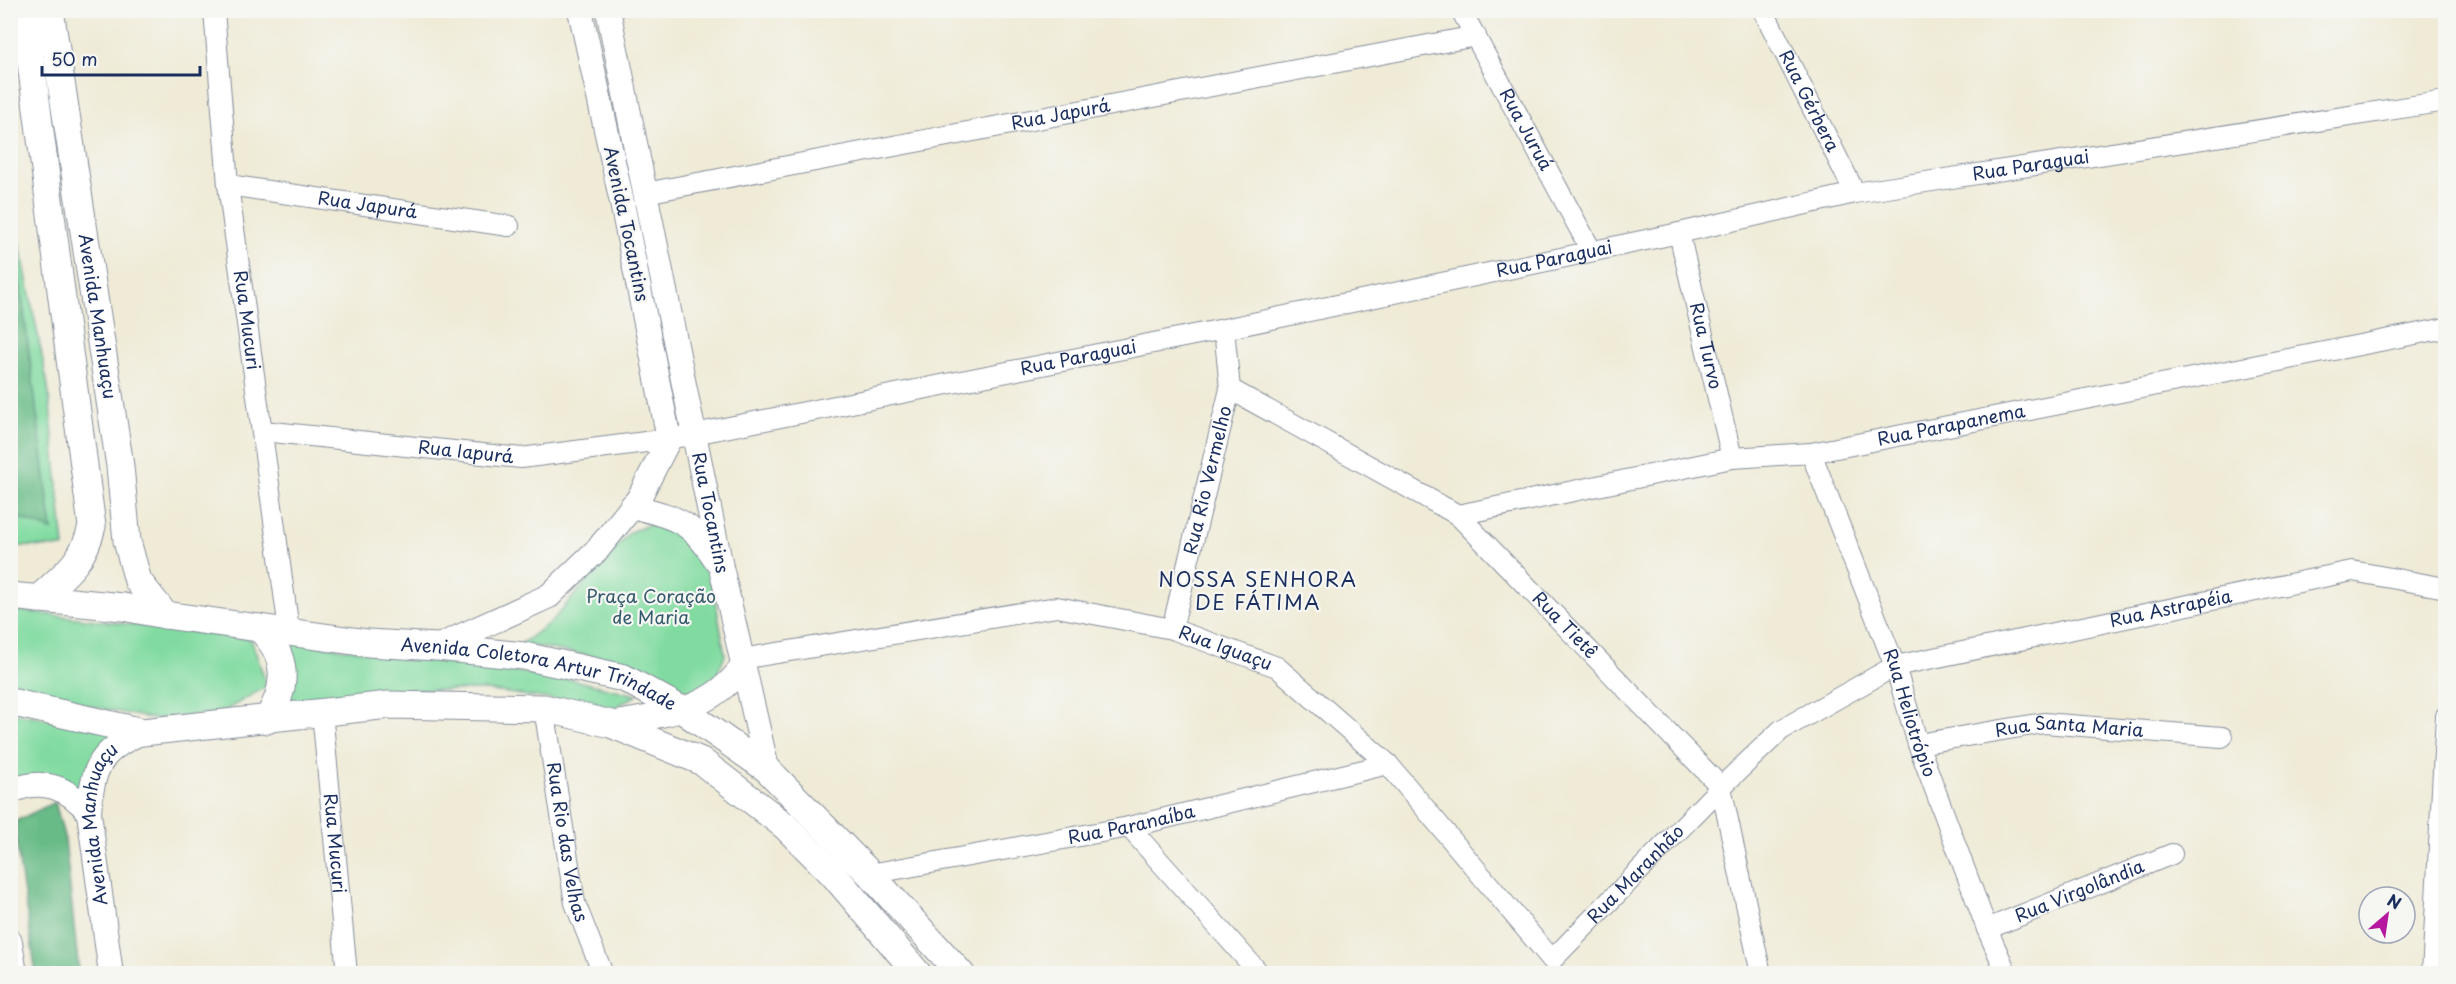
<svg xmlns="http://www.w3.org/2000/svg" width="2456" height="984" font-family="'Playpen Sans',sans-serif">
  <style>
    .green { fill: #81dba0; stroke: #4e857f; stroke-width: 1.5 }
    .forest { fill: #68bb86; stroke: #427572; stroke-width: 1.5 }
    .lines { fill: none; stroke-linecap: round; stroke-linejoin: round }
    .minor-casing { stroke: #858d9a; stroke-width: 22 }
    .tertiary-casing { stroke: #858d9a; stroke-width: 26 }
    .secondary-casing { stroke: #858d9a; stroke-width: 29 }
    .minor { stroke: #fff; stroke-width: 20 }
    .tertiary { stroke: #fff; stroke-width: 24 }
    .secondary { stroke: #fff; stroke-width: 27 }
    .labels { text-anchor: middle; stroke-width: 4.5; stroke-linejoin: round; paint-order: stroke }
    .street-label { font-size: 18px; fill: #1b2f5e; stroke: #f6f6f2 }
    .park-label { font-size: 18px; fill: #345a6e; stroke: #f6f6f2 }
    .neighbourhood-label { font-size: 20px; letter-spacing: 1.5px; fill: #1b2f5e; stroke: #f6f6f2 }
  </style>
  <rect width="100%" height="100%" fill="#f6f6f2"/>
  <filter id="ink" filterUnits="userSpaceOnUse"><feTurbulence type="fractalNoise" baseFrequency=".0167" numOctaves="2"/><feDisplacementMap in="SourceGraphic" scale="12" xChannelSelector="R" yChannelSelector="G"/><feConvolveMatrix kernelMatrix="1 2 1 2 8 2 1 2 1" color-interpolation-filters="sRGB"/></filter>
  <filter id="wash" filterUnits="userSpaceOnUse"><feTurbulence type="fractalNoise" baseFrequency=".008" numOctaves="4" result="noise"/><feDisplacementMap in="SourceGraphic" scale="24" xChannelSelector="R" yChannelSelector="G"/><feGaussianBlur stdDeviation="1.35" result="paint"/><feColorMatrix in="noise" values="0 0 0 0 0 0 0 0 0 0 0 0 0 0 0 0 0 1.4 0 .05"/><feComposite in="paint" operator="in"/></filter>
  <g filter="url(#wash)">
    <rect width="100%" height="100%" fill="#efebd7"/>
    <!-- green -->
    <g class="green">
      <polygon points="10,194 48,386 64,547 11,546"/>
      <polygon points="653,523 678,530 706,562 711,574 725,655 715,679 700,690 681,693 654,678 597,657 521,644 552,621 630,532"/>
      <polygon points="11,610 251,639 267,686 221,713 154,719 11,690"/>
      <polygon points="286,641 569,679 637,695 614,708 485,690 394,690 290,705"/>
      <polygon points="10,712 114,731 77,787 11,784"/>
    </g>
    <!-- forest -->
    <g class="forest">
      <polygon points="11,212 52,530 11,515"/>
      <polygon points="55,802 65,840 79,973 36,973 17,848 16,821"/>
    </g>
  </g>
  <g filter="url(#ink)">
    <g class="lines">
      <defs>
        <g id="minor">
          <path id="s1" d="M214,10L228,185L289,630"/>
          <path id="s2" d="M1461,10L1591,250"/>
          <path id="s3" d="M1763,10L1855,193"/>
          <path id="s4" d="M228,185L509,226"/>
          <path id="s5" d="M645,193L1476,36"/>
          <path id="s6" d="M1679,233L1732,458"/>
          <path id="s7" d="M1230,389L1458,515L1721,787L1761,974"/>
          <path id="s8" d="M263,431L521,458L669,439L1224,329L1679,233L1855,193L2446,101"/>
          <path id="s9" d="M1811,453L1895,666L1918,744L1987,929L2007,974"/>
          <path id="s10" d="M1458,515L1732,458L1811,453L2446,328"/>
          <path id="s11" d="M1172,629L1230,389L1224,329"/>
          <path id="s12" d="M741,659L1057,607L1172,629L1277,667L1388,764L1552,960L1721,787L1781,730L1895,666L2352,571L2446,588"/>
          <path id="s13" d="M544,708L575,903L603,974"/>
          <path id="s14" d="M322,712L347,974"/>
          <path id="s15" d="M1918,744L2044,723L2222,737"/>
          <polyline points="1129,827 1260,974"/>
          <path id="s16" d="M870,874L1129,827L1388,764"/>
          <path id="s17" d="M1987,929L2172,854"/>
          <polyline points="2432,974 2446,716"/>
        </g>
        <g id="tertiary">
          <path id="s18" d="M608,10L721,567L767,769"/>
          <path d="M632,506C676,518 691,520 716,560"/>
          <polyline points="437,647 549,596 598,549 639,498 669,439 621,198 580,10"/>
          <path d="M611,724C661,715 710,712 742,667"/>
          <path d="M10,792C41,776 70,788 89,813"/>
          <polyline points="10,942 15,974"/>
          <path id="s19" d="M111,974L89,813C92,767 100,750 143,732"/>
        </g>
        <g id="secondary">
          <path d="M24,10L92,526C84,562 64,575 38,599"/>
          <path id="s20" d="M50,10L120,466L127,541L138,581L165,615"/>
          <path id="s21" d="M10,596L123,607L165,615L368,643L437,647L524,656L624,678L684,711L767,769L870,874L961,974"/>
          <path d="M259,628C289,656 288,687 267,720"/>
          <polyline points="10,702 143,732 389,705 544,708 611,724 701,761 785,826 833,874 918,974"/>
        </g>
      </defs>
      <!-- minor casing -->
      <use href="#minor" class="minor-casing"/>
      <!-- tertiary casing -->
      <use href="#tertiary" class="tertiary-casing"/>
      <!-- secondary casing -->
      <use href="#secondary" class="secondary-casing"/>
      <!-- minor -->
      <use href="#minor" class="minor"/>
      <!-- tertiary -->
      <use href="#tertiary" class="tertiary"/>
      <!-- secondary -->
      <use href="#secondary" class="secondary"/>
    </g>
  </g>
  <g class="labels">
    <!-- street labels -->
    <g class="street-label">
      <text dy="6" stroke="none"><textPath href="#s3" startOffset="102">Rua Gérbera</textPath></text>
      <text dy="6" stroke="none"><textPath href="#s5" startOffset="423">Rua Japurá</textPath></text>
      <text dy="6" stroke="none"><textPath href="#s2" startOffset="136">Rua Juruá</textPath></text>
      <text dy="6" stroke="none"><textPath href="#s8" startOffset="1798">Rua Paraguai</textPath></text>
      <text dy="6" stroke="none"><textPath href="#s4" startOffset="141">Rua Japurá</textPath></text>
      <text transform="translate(626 224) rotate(78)" y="6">Avenida Tocantins</text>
      <text dy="6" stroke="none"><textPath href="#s8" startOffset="1312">Rua Paraguai</textPath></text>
      <text dy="6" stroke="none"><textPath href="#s20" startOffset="310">Avenida Manhuaçu</textPath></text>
      <text dy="6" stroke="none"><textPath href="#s1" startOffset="312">Rua Mucuri</textPath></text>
      <text dy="6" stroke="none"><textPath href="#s6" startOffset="116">Rua Turvo</textPath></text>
      <text dy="6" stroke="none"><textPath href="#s8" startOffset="826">Rua Paraguai</textPath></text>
      <text dy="6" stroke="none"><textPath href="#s10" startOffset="502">Rua Parapanema</textPath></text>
      <text dy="6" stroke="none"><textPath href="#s8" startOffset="204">Rua Iapurá</textPath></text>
      <text dy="6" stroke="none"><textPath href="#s11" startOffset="153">Rua Rio Vermelho</textPath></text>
      <text dy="6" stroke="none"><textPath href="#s18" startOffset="513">Rua Tocantins</textPath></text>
      <text dy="6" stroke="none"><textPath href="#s12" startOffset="1689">Rua Astrapéia</textPath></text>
      <text dy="6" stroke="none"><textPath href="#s7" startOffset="414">Rua Tietê</textPath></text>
      <text dy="6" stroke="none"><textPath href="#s12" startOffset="494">Rua Iguaçu</textPath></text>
      <text dy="6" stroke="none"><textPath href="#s21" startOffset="536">Avenida Coletora Artur Trindade</textPath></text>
      <text dy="6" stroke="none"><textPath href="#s9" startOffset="278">Rua Heliotrópio</textPath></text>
      <text dy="6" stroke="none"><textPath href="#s15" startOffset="153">Rua Santa Maria</textPath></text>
      <text dy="6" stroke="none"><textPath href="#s16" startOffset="266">Rua Paranaíba</textPath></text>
      <text dy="6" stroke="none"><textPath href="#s19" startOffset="153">Avenida Manhuaçu</textPath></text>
      <text dy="6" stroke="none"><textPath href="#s13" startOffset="136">Rua Rio das Velhas</textPath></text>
      <text dy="6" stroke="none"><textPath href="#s14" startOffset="132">Rua Mucuri</textPath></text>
      <text dy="6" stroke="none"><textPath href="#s12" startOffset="1072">Rua Maranhão</textPath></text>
      <text dy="6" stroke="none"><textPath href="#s17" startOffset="100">Rua Virgolândia</textPath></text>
    </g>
    <!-- park labels -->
    <g class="park-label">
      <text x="651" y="603">Praça Coração<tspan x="651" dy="21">de Maria</tspan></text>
    </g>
    <!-- neighbourhood labels -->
    <g class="neighbourhood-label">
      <text x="1258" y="587">NOSSA SENHORA<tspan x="1258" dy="23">DE FÁTIMA</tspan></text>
    </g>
  </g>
  <!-- margin -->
  <rect width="2456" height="984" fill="none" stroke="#f6f6f2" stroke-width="36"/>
  <!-- north arrow -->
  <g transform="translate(2387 915) rotate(29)"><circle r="28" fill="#f6f6f2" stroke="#9ea6b7" stroke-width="1.5"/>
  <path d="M0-4.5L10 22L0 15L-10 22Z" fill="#b5179e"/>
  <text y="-9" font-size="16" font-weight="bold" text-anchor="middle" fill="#1b2f5e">N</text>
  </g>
  <!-- scale -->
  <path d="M42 66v9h158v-9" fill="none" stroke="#1b2f5e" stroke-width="3"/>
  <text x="51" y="66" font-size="18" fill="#1b2f5e" stroke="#f6f6f2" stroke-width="4.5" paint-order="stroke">50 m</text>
</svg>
